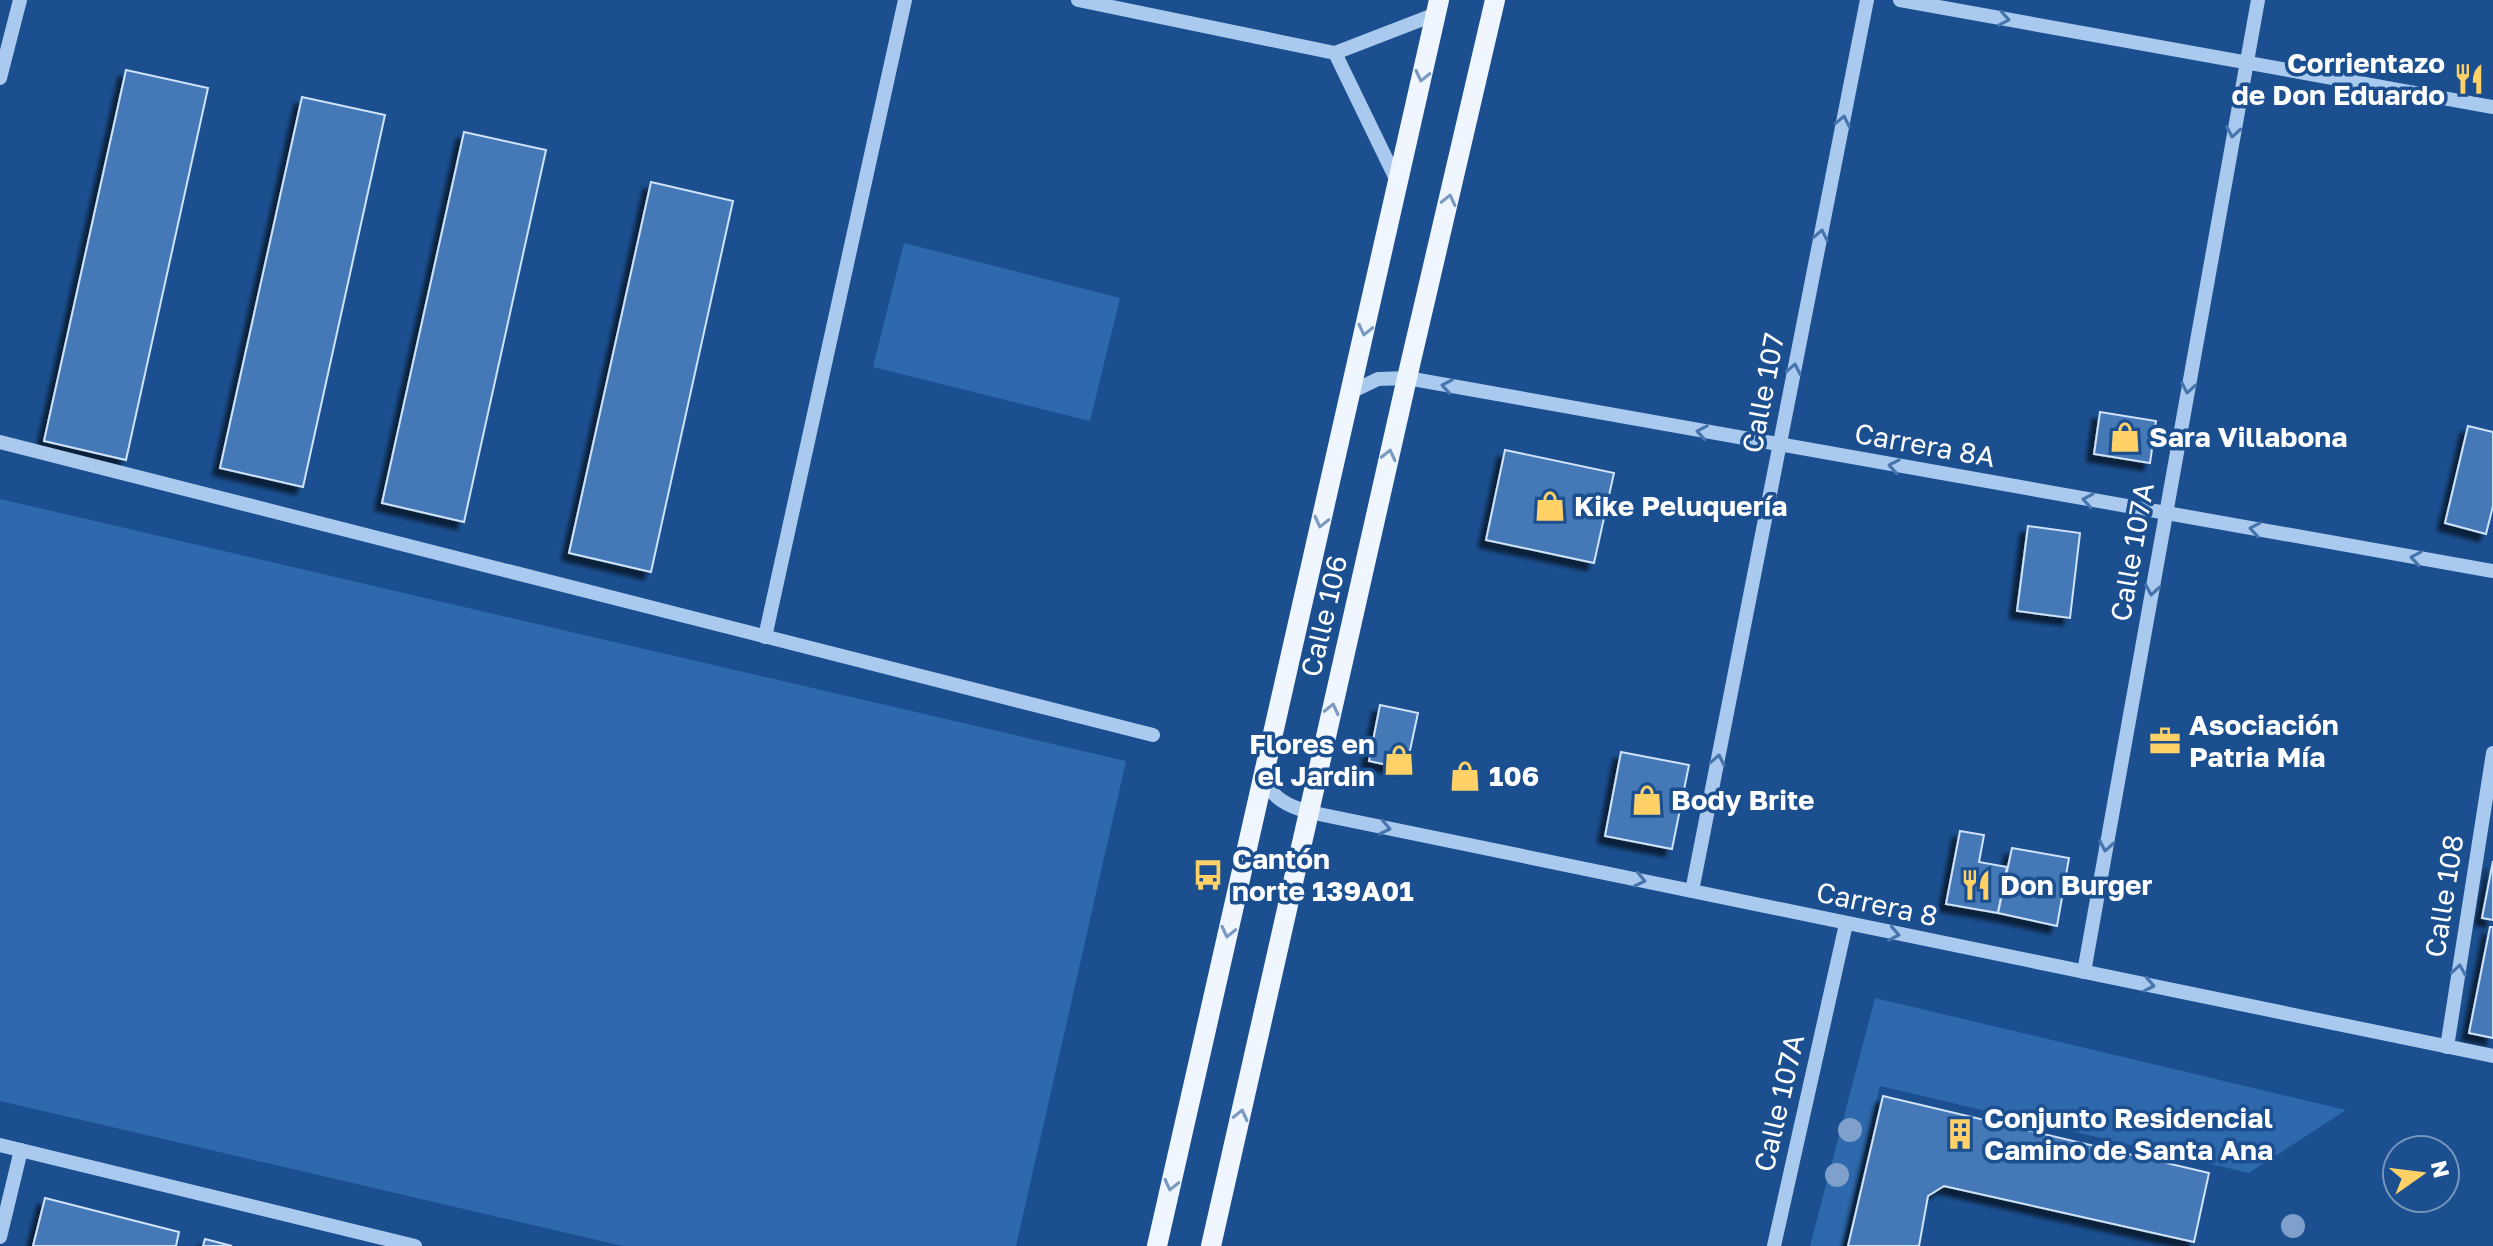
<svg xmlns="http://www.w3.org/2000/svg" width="2493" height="1246" font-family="'Golos Text',sans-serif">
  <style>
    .green { fill: #2e69ad }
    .building { fill: #4478b7; stroke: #cfe3fa; stroke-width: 2; filter: url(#shadow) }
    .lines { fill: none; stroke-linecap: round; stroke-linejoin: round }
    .minor { stroke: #a9c9ee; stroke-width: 14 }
    .major { stroke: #f0f6ff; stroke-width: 20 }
    .tree { fill: #7ea0ca }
    .oneway { stroke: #4674ac }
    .oneway2 { stroke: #7b9ac1 }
    .labels { text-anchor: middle; stroke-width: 7; stroke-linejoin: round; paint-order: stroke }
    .poi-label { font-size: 28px; font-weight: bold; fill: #fff; stroke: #1b4f8f; text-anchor: start }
    .street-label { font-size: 28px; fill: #fff; stroke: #1b4f8f }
  </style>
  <defs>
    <filter id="shadow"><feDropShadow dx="-7" dy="7" stdDeviation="2" flood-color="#0009"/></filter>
  </defs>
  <rect width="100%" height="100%" fill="#1b4f8f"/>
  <!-- green -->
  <g class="green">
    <polygon points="904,243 1120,298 1090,421 873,367"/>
    <polygon points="0,499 1126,761 1016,1246 623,1246 0,1101"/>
    <polygon points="1875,998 2346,1110 2249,1173 1880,1086 1843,1246 1810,1246"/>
  </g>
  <!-- building -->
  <g class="building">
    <polygon points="126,70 208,88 126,460 44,441"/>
    <polygon points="302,97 385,115 303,487 220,468"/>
    <polygon points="464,132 546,150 464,522 382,503"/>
    <polygon points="651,182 733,201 651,572 569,553"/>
    <polygon points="2100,412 2156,421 2150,463 2094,454"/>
    <polygon points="2468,426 2493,432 2493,506 2486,534 2445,523"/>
    <polygon points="1505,450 1614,473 1594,563 1486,540"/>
    <polygon points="2028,526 2080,533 2070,618 2017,611"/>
    <polygon points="1380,705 1418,713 1406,769 1369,761"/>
    <polygon points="1621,752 1689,765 1672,849 1605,836"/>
    <polygon points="1960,831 1984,835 1979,862 2007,867 1998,913 1946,904"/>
    <polygon points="2012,848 2069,858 2057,926 1998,913"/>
    <polygon points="2493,861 2493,920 2482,918"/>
    <polygon points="2490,927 2493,927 2493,1038 2469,1033"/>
    <polygon points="1883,1096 2209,1173 2194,1242 1944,1186 1928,1196 1919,1246 1848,1246"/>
    <polygon points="45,1198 179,1232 176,1246 33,1246"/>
    <polygon points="205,1239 232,1246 203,1246"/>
  </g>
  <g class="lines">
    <!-- minor -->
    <g class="minor">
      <polyline points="1078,0 1335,53 1436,14"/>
      <polyline points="1900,0 2493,107"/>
      <polyline points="1335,53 1398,183"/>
      <polyline points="0,78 20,0"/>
      <polyline points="1351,392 1378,379 1407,378 2493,571"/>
      <polyline points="0,442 1153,735"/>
      <polyline points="765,637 905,0"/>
      <path d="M1263,780C1275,799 1287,806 1309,812L2493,1056"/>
      <polyline points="1692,891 1867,0"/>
      <polyline points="2084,972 2258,0"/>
      <polyline points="2447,1047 2493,753"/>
      <polyline points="0,1145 415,1246"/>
      <polyline points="0,1237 21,1150"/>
      <polyline points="1774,1246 1846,924"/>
    </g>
    <!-- major -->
    <g class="major">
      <polyline points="1157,1246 1439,0"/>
      <polyline points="1211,1246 1407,378 1495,0"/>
    </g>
  </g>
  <!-- trees -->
  <g class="tree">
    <circle cx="1850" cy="1130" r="12"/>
    <circle cx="1837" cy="1175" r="12"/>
    <circle cx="2293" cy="1226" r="12"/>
  </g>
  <!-- one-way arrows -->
  <defs><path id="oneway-chevron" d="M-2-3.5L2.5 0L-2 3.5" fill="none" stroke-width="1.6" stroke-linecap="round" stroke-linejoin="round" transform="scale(2)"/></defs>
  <g class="oneway">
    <use href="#oneway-chevron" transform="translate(2004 19) rotate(10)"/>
    <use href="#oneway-chevron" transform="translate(1843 121) rotate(-79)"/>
    <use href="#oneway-chevron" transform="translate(2233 132) rotate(100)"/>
    <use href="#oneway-chevron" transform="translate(1821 235) rotate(-79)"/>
    <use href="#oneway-chevron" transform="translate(1794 369) rotate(-79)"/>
    <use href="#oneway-chevron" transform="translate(1447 386) rotate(-170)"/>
    <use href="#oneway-chevron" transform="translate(2188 388) rotate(100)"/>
    <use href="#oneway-chevron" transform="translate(1702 432) rotate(-170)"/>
    <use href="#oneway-chevron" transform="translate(1894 466) rotate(-170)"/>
    <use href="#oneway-chevron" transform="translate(2088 500) rotate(-170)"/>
    <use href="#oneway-chevron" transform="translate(2255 529) rotate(-170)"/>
    <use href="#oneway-chevron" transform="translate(2416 558) rotate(-170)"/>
    <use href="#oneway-chevron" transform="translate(2152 590) rotate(100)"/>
    <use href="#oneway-chevron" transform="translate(1718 760) rotate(-79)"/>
    <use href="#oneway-chevron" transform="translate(1385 828) rotate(12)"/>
    <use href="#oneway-chevron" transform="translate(2106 846) rotate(100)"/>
    <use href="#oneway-chevron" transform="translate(1640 880) rotate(12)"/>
    <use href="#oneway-chevron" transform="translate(1894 934) rotate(11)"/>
    <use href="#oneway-chevron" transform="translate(2459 970) rotate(-81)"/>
    <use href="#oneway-chevron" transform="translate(2149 985) rotate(11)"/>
  </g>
  <g class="oneway2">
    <use href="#oneway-chevron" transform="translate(1422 76) rotate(103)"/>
    <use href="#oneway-chevron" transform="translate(1449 200) rotate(-77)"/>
    <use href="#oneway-chevron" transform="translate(1365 330) rotate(103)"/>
    <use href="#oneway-chevron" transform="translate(1389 455) rotate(-77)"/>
    <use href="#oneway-chevron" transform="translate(1321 522) rotate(103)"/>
    <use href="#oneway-chevron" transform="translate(1332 709) rotate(-77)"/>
    <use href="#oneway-chevron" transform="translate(1228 932) rotate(103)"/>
    <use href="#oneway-chevron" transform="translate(1241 1115) rotate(-77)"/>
    <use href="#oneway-chevron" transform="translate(1171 1185) rotate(103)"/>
  </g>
  <!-- icons -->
  <defs>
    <symbol id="restaurant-bare" viewBox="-9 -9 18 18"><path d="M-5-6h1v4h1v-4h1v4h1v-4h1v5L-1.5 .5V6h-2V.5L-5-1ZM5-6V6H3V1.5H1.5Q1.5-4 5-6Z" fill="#ffd166" stroke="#1b4f8f" stroke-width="2.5" paint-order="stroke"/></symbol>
    <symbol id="shop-bare" viewBox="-9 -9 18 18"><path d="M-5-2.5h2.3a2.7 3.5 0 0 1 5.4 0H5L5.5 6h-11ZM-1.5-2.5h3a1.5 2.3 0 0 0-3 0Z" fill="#ffd166" stroke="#1b4f8f" stroke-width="2.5" paint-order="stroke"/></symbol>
    <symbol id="office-bare" viewBox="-9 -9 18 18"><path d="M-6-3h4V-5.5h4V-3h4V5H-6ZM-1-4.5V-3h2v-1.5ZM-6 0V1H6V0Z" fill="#ffd166" stroke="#1b4f8f" stroke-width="2.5" paint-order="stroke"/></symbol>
    <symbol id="bus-bare" viewBox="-9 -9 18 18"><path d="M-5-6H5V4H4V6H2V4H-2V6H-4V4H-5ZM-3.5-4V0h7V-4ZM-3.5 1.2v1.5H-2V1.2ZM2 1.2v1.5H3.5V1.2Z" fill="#ffd166" stroke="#1b4f8f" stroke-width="2.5" paint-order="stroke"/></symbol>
    <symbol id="building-bare" viewBox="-9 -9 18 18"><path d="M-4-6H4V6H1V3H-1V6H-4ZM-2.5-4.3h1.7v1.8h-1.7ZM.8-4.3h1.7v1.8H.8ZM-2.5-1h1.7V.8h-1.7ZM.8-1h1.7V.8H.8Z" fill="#ffd166" stroke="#1b4f8f" stroke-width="2.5" paint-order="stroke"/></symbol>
  </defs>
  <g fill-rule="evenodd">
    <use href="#restaurant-bare" x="2447" y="57" width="44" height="44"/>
    <use href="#shop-bare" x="2103" y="415" width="44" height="44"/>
    <use href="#shop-bare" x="1528" y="484" width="44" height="44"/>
    <use href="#office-bare" x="2143" y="719" width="44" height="44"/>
    <use href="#shop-bare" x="1377" y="738" width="44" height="44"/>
    <use href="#shop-bare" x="1443" y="754" width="44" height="44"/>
    <use href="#shop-bare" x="1625" y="778" width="44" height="44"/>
    <use href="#bus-bare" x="1186" y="853" width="44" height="44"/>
    <use href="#restaurant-bare" x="1954" y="863" width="44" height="44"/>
    <use href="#building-bare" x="1938" y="1112" width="44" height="44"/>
  </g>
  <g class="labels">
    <!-- poi labels -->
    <g class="poi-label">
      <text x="2445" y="73" text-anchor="end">Corrientazo<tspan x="2445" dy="32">de Don Eduardo</tspan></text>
      <text x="2149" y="447">Sara Villabona</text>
      <text x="1574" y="516">Kike Peluquería</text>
      <text x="2189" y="735">Asociación<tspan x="2189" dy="32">Patria Mía</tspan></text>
      <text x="1375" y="754" text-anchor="end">Flores en<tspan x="1375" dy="32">el Jardin</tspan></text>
      <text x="1489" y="786">106</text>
      <text x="1671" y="810">Body Brite</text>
      <text x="1232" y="869">Cantón<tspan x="1232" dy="32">norte 139A01</tspan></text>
      <text x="2000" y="895">Don Burger</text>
      <text x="1984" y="1128">Conjunto Residencial<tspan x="1984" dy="32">Camino de Santa Ana</tspan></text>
    </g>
    <!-- street labels -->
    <g class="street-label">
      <text transform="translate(1763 393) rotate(-79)" y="10">Calle 107</text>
      <text transform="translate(1925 445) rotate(10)" y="10">Carrera 8A</text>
      <text transform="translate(2132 552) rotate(-80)" y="10">Calle 107A</text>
      <text transform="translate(1324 616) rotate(-77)" y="10">Calle 106</text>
      <text transform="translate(2444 896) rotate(-81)" y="10">Calle 108</text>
      <text transform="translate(1877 904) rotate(12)" y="10">Carrera 8</text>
      <text transform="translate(1779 1103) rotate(-77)" y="10">Calle 107A</text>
    </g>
  </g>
  <!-- north arrow -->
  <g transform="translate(2421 1174) rotate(76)"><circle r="38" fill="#1b4f8f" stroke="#7695bc" stroke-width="2"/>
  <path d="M0-6L14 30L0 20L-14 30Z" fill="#ffd166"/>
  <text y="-12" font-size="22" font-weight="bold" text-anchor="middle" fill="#ffffff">N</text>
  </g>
</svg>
